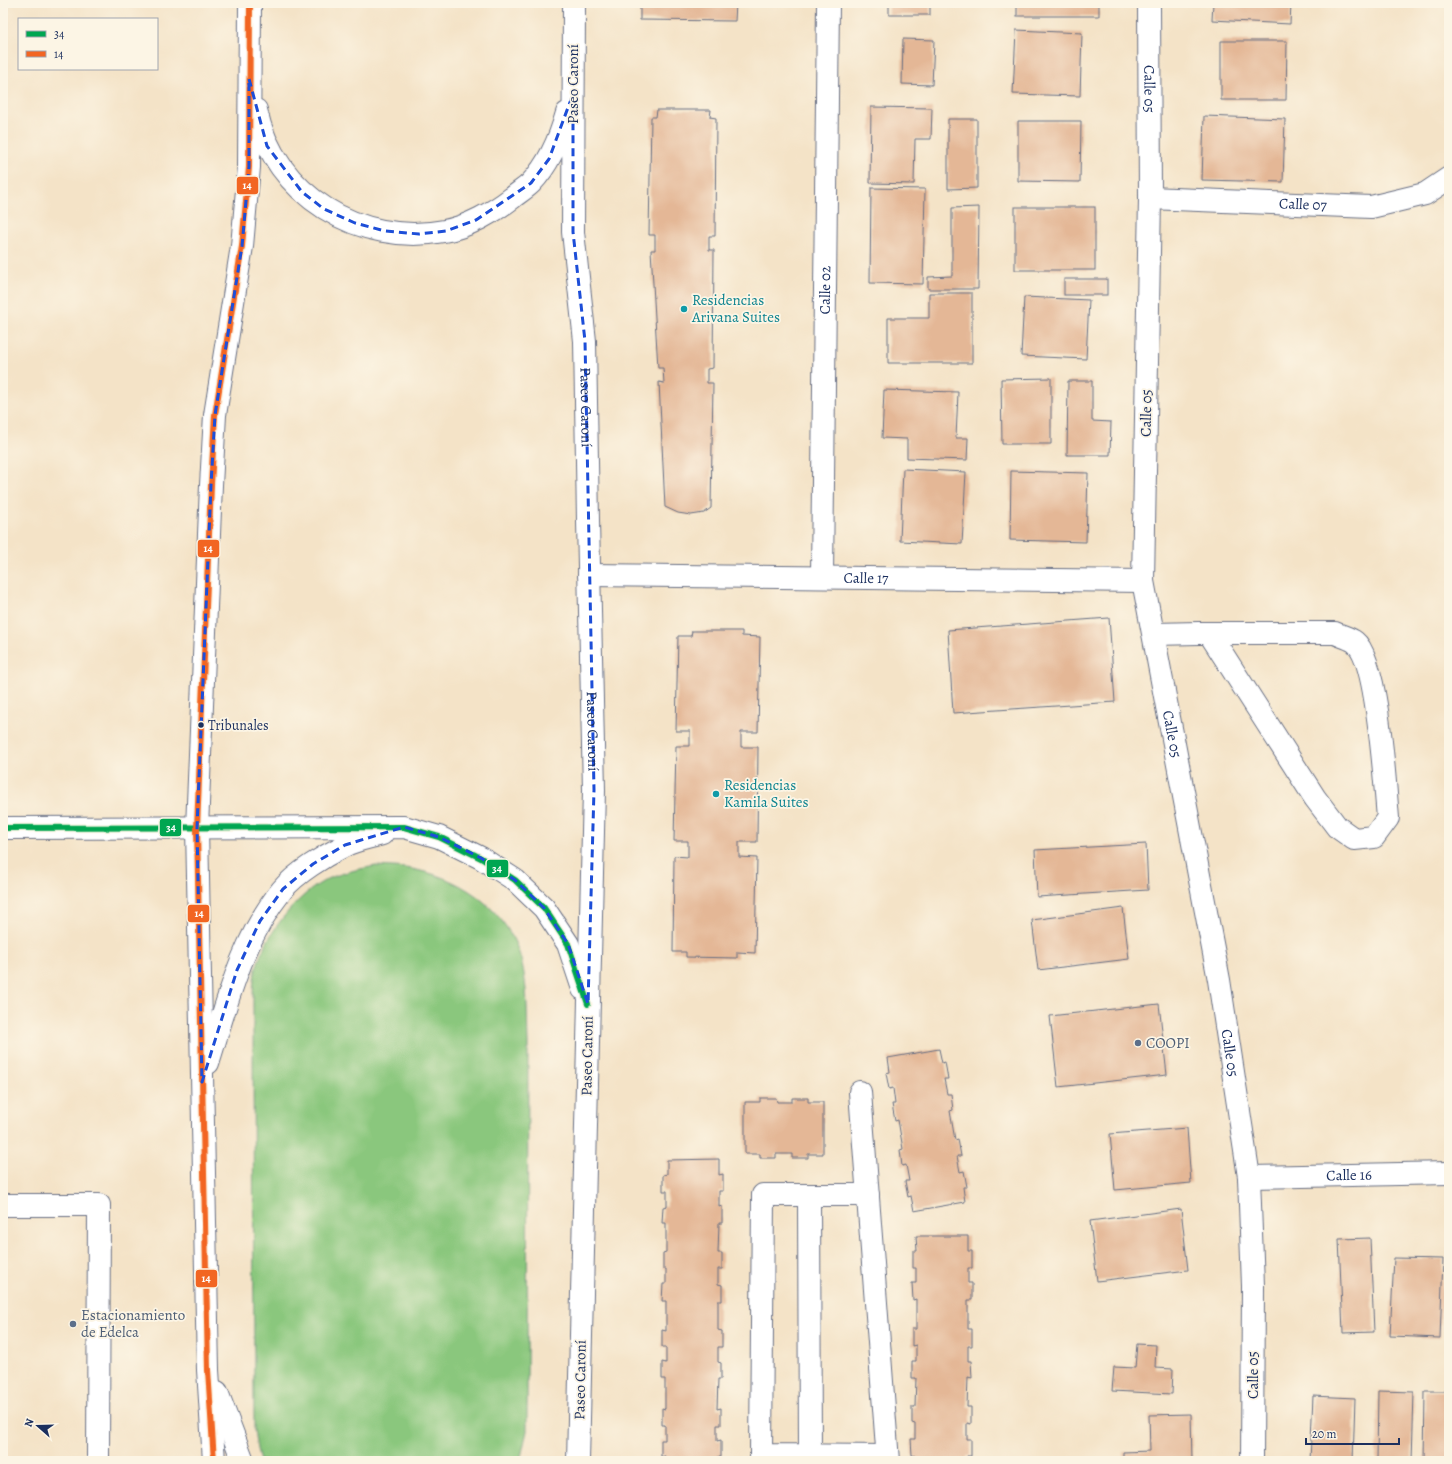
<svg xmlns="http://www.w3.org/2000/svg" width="1452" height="1464" font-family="Alegreya,serif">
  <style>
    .green { fill: #8ac77d; stroke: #527b6e }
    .building { fill: #e4b796 }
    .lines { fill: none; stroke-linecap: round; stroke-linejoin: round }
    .minor-casing { stroke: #676e83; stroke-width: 24 }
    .minor { stroke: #fff; stroke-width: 22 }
    .bus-1-casing { stroke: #fcf5e5; stroke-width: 9 }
    .bus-2-casing { stroke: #fcf5e5; stroke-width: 9 }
    .bus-1 { stroke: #00a651; stroke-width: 6 }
    .bus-2 { stroke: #f26522; stroke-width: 6 }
    .marked { fill: none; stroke: #1d4ed8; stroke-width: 3; stroke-dasharray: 8 5; stroke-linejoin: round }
    .culture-dot { fill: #0f9aa8; stroke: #fcf5e5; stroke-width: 1.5 }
    .bus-dot { fill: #1b2f5e; stroke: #fcf5e5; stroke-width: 1.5 }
    .service-dot { fill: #5c6f8a; stroke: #fcf5e5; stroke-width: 1.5 }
    .labels { text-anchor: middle; stroke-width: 3.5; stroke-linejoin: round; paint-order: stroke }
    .bus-label { font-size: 14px; fill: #1b2f5e; stroke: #fcf5e5; text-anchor: start }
    .street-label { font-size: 15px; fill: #1b2f5e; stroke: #fcf5e5 }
    .culture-label { font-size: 15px; fill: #0d838f; stroke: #fcf5e5; text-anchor: start }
    .service-label { font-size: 15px; fill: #4e5e75; stroke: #fcf5e5; text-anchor: start }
    .line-badge { stroke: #fcf5e5; stroke-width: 1.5 }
    .badge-label { font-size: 11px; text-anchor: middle; font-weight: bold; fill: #fff }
  </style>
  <rect width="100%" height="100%" fill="#fcf5e5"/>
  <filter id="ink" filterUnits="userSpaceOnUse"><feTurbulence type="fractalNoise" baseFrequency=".025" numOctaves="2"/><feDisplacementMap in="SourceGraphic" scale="8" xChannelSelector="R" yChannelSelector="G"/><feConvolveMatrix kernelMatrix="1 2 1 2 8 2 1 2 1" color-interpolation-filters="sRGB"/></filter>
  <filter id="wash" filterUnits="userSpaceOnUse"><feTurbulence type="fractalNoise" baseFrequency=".012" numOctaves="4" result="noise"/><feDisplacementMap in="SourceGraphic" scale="16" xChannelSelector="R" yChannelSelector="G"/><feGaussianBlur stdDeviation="0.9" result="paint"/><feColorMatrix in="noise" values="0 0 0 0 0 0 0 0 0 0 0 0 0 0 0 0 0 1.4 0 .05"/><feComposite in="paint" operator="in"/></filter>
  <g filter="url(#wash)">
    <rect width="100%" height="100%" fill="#f4e3c7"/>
    <!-- green -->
    <path class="green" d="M376,866C391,867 406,867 421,871C466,881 508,912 521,959C528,986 527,1015 528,1043L527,1431L520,1461H260L257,1449L254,1430L253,1005C253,992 253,978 257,965C267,933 297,894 328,879C343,872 359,869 376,866Z"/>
    <g id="blocks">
      <!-- building -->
      <g class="building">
        <polygon points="640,3 736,3 735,21 640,20"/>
        <rect x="889" y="3" width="41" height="12"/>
        <rect x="1017" y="3" width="82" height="13"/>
        <polygon points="1213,3 1291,3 1290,24 1212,20"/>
        <polygon points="1016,30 1082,33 1080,96 1013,94"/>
        <polygon points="903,39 934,40 932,85 902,84"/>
        <polygon points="1221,41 1287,41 1286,100 1221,100"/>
        <polygon points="871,107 932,108 931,139 915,139 914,184 870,183"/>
        <polygon points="657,110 711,110 710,117 716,118 715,236 709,236 709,250 714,250 713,368 707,369 707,383 713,383 711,508 704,513 691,515 678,513 665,507 659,382 664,383 663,368 658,368 651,250 655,250 655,235 649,235 651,117 656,117"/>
        <polygon points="1204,116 1285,119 1283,182 1202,180"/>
        <polygon points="948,119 977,119 977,188 948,189"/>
        <polygon points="1018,121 1081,121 1080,182 1018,181"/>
        <polygon points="871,188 925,189 923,284 870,283"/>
        <polygon points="979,207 978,289 928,289 928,277 952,276 952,208"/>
        <rect x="1015" y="207" width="80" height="63"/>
        <rect x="1064" y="279" width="43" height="16"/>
        <polygon points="929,293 972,293 972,363 888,363 888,318 929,318"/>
        <polygon points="1024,297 1089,300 1086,359 1021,356"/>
        <polygon points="1051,378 1051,444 1002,444 1001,379"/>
        <polygon points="1068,381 1092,381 1092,421 1111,422 1110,455 1067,455"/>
        <polygon points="884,390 958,392 956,438 968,438 967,460 907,458 907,439 882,438"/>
        <polygon points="903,469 966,472 962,544 900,541"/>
        <polygon points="1011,471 1088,473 1086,542 1010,540"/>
        <polygon points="1109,618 1115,702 953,713 948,630"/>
        <polygon points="692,631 742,631 742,636 760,637 758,732 741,732 741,747 758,747 757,842 739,842 739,857 757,858 755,953 737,952 737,958 686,957 686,952 673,952 674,856 688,857 688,841 674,841 676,746 690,746 690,731 676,731 678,636 691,636"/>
        <polygon points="1146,844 1148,890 1037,897 1035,850"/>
        <polygon points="1123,908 1129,959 1038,970 1032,920"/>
        <polygon points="1159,1004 1167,1075 1058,1087 1050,1016"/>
        <polygon points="939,1049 942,1063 945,1062 948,1079 944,1079 947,1094 951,1094 953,1110 950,1111 955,1140 958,1139 961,1156 957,1156 960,1172 964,1171 967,1187 963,1187 965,1202 914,1211 911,1196 908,1197 905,1181 909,1181 906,1165 902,1166 900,1150 903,1149 898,1120 895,1121 892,1104 895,1104 893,1088 889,1089 886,1073 890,1072 888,1058"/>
        <polygon points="760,1098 776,1098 777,1102 792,1102 792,1098 808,1098 808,1102 823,1102 823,1154 808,1154 808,1158 792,1158 792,1154 776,1154 776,1158 760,1158 760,1154 745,1154 745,1102 760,1102"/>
        <polygon points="1187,1128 1191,1183 1115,1190 1110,1134"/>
        <polygon points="719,1159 719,1175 723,1174 723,1191 719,1191 719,1207 722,1206 722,1223 719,1223 718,1253 722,1253 722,1269 718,1269 718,1284 722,1285 722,1301 718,1301 718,1330 722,1331 722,1347 718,1347 718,1362 721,1363 721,1379 718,1379 717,1409 721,1408 721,1425 717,1425 717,1441 721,1440 721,1457 717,1457 717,1461 665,1461 665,1456 661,1457 661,1440 665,1440 665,1425 662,1425 662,1408 665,1409 665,1379 662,1379 662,1362 666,1363 666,1347 662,1347 662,1330 666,1331 666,1301 662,1301 663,1284 666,1284 666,1269 663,1269 663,1253 666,1252 666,1223 662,1223 663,1207 667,1206 667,1191 663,1191 663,1175 667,1174 667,1160"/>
        <polygon points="1181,1209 1188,1270 1097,1281 1090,1221"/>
        <polygon points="916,1236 968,1236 968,1251 972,1251 972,1268 968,1268 968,1283 972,1283 972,1300 968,1300 968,1329 972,1329 972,1346 968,1346 968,1361 971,1361 972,1378 968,1377 967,1407 971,1407 971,1424 967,1423 967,1439 971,1439 971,1456 967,1456 967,1461 915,1461 915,1456 912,1455 911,1439 915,1439 915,1424 912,1423 912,1407 915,1407 916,1378 912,1378 912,1361 916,1361 916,1345 912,1346 912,1329 916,1329 916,1299 913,1300 912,1283 916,1283 916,1268 913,1268 913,1251 917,1251"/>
        <polygon points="1370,1238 1374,1332 1343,1333 1339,1239"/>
        <polygon points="1394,1258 1443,1259 1440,1338 1390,1336"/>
        <polygon points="1137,1344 1156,1345 1155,1368 1173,1369 1172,1394 1112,1391 1114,1367 1135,1368"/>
        <polygon points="1378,1391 1414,1392 1412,1461 1377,1461"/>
        <polygon points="1425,1391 1449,1391 1449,1461 1424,1461"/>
        <polygon points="1313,1396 1355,1398 1353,1461 1310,1461"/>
        <polygon points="1191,1414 1192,1461 1123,1461 1123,1452 1150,1451 1149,1415"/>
      </g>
    </g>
  </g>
  <g filter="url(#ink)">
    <use href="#blocks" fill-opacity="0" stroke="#676e83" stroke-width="1"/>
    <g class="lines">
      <defs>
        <g id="minor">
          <path id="s1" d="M574,3L573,232L585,341L588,521L594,790L578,1461"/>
          <path id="s2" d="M1149,3L1150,198L1143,581L1219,980L1249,1177L1253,1286L1252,1461"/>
          <path d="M256,110C274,195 360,247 444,231C468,227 494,212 512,198C518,193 526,188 531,183C549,164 560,138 567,113"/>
          <path id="s3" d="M1150,198L1371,207L1425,194L1449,178"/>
          <path id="s4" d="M589,575L1143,581"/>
          <path id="s5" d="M822,577L828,3"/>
          <path d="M1154,634L1199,633H1335C1341,636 1350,638 1355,642C1378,660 1385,786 1388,818L1374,837L1354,839L1337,827L1315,798L1209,633"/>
          <polyline points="3,828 404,827 439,837 481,858 515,880 544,908 568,944 583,989"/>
          <path d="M208,1063C227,1003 241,941 282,890C296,873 324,856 344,846C355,840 369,838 382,834"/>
          <polyline points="860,1092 888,1461"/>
          <path id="s6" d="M1249,1177L1449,1173"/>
          <polyline points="809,1195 810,1456"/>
          <polyline points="868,1195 763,1195 761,1455 887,1456"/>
          <polyline points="3,1205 99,1205 98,1461"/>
          <polyline points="217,1392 243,1461"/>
          <polyline points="214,1461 208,1370 197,828 211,485 215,415 242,246 249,167 250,3"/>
        </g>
      </defs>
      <!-- minor casing -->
      <use href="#minor" class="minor-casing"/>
      <!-- minor -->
      <use href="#minor" class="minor"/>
      <defs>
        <polyline id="bus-1" points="3,828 404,827 439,837 481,858 515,880 544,908 568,944 588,1004"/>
        <polyline id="bus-2" points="214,1461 208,1370 197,828 211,485 215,415 242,246 249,167 250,3"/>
      </defs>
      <!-- bus-1 casing -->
      <use href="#bus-1" class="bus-1-casing"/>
      <!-- bus-2 casing -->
      <use href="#bus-2" class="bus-2-casing"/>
      <!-- bus-1 -->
      <use href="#bus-1" class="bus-1"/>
      <!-- bus-2 -->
      <use href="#bus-2" class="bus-2"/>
    </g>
  </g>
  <!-- marked area -->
  <path class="marked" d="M249,79L267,146L302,192L324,209L355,223L385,231L419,234L446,231L476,220L531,183L549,159L573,94V232L585,341L592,689L594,790L588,1004L568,944L544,908L515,880L481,858L439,837L404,827L345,845L313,864L283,889L260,921L237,970L202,1082L197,828L211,485L215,415L242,246L249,167Z"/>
  <!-- markers -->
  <g class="culture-dot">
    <circle cx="684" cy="309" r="4"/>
    <circle cx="716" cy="794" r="4"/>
  </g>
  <circle class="bus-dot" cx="201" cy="725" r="3.5"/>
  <g class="service-dot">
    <circle cx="1138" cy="1043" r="4"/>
    <circle cx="73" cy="1324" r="4"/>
  </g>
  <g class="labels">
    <!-- bus labels -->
    <g class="bus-label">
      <text x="208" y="730">Tribunales</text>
    </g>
    <!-- street labels -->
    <g class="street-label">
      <text transform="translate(573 84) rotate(-90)" y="5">Paseo Caroní</text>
      <text dy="5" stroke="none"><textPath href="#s2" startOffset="86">Calle 05</textPath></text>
      <text dy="5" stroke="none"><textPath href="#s3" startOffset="153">Calle 07</textPath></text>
      <text dy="5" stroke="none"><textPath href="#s5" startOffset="287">Calle 02</textPath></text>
      <text dy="5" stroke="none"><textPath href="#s1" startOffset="405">Paseo Caroní</textPath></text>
      <text transform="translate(1146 413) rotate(-89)" y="5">Calle 05</text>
      <text dy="5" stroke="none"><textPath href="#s4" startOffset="277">Calle 17</textPath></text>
      <text dy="5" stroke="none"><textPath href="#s1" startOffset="729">Paseo Caroní</textPath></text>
      <text dy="5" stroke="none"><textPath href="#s2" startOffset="734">Calle 05</textPath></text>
      <text dy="5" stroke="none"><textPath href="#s2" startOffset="1058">Calle 05</textPath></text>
      <text transform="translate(587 1056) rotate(-89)" y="5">Paseo Caroní</text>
      <text dy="5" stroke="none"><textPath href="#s6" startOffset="100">Calle 16</textPath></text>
      <text transform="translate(1253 1375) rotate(-90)" y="5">Calle 05</text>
      <text transform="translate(580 1380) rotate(-89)" y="5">Paseo Caroní</text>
    </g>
    <!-- culture labels -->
    <g class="culture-label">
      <text x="692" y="305">Residencias<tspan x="692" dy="17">Arivana Suites</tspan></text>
      <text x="724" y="790">Residencias<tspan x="724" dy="17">Kamila Suites</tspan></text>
    </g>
    <!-- service labels -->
    <g class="service-label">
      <text x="1146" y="1048">COOPI</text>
      <text x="81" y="1320">Estacionamiento<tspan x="81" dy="17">de Edelca</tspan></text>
    </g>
  </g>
  <g class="line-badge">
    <rect x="236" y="176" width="23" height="19" rx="4" fill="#f26522"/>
    <rect x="197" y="539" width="23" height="19" rx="4" fill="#f26522"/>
    <rect x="159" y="818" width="23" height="19" rx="4" fill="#00a651"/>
    <rect x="486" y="859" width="23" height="19" rx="4" fill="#00a651"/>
    <rect x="187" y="904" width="23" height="19" rx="4" fill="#f26522"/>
    <rect x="195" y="1269" width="23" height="19" rx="4" fill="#f26522"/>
  </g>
  <g class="badge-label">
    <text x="247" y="189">14</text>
    <text x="208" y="552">14</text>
    <text x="171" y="831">34</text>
    <text x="497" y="872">34</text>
    <text x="199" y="917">14</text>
    <text x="206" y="1282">14</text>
  </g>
  <!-- margin -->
  <rect width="1452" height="1464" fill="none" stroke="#fcf5e5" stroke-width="16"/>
  <!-- legend -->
  <rect x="18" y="18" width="140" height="52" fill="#fcf5e5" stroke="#a2a6af"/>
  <rect x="26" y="31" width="20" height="6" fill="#00a651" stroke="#a2a6af"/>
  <text x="54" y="38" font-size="12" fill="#1b2f5e">34</text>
  <rect x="26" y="51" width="20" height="6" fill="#f26522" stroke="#a2a6af"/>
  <text x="54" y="58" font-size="12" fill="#1b2f5e">14</text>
  <!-- north arrow -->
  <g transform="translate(38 1426) rotate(290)" stroke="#fcf5e5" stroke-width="3" paint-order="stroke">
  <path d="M0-3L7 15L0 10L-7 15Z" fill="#1b2f5e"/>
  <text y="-6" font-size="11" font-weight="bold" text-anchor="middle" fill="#1b2f5e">N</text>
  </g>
  <!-- scale -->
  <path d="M1306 1438v6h93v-6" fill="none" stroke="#1b2f5e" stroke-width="2"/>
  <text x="1312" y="1438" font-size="12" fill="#1b2f5e" stroke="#fcf5e5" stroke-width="3" paint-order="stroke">20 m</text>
</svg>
